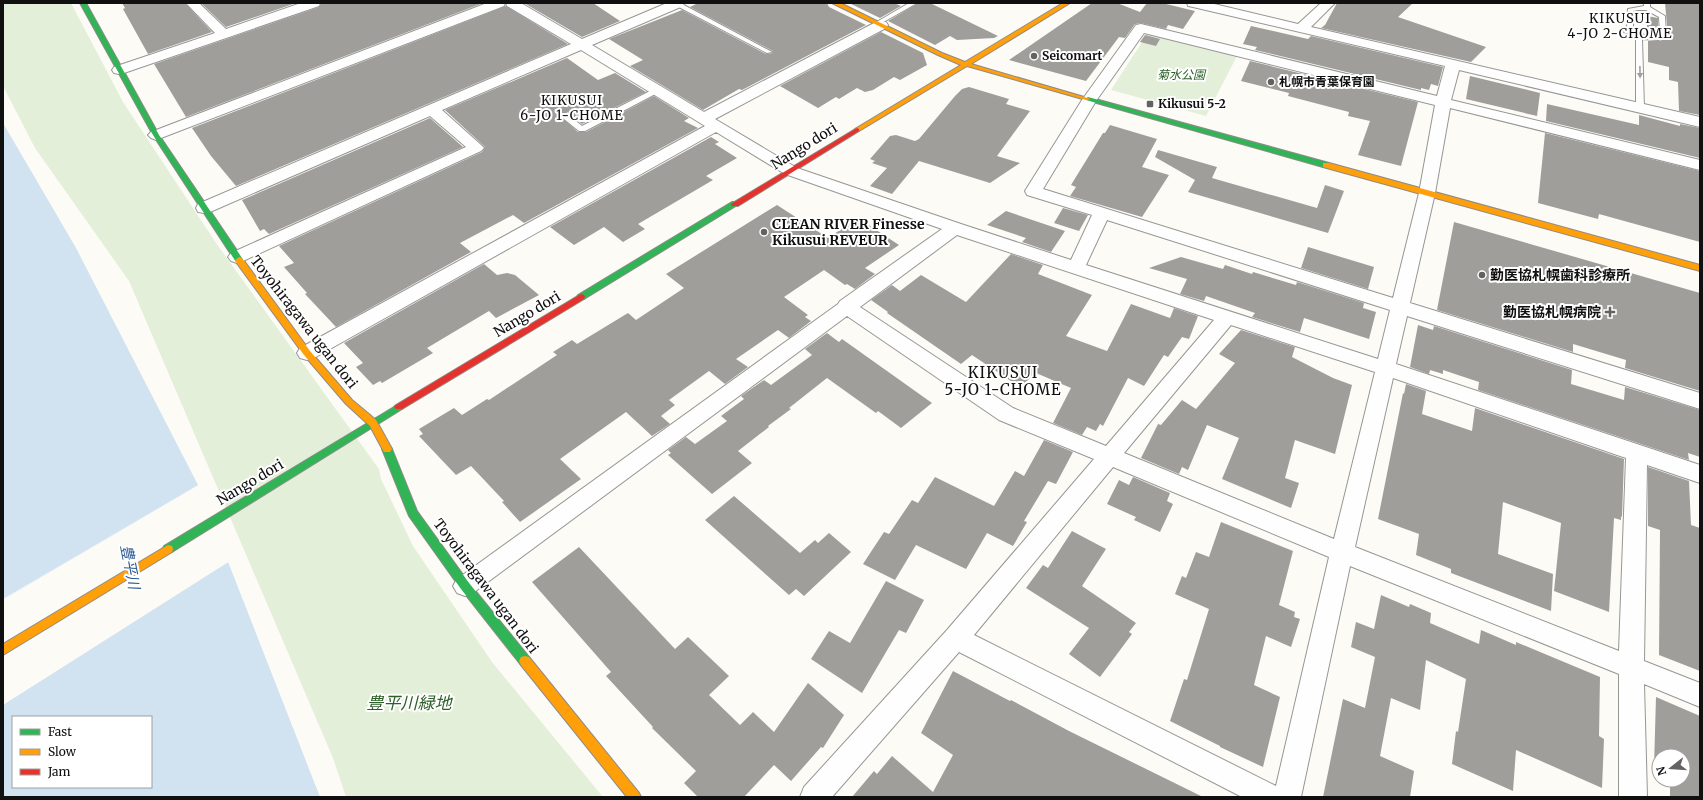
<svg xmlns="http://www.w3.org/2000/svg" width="1703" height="800" font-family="Merriweather,'Noto Sans JP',serif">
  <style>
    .green { fill: #e4efd9 }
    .water { fill: #d1e2f1; fill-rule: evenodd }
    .pier { fill: #fcfbf6 }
    .building { fill: #a09e9b }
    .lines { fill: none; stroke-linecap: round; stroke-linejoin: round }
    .lane-casing { stroke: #969694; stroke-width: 2 }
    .street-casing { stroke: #969694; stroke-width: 2 }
    .fast-casing { stroke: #8d8c8a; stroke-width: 2 }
    .slow-casing { stroke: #8d8c8a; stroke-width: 2 }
    .jam-casing { stroke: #8d8c8a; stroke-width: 2 }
    .lane { fill: #fffefe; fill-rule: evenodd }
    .street { fill: #fffefe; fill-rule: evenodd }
    .fast { fill: #30b455; fill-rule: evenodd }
    .slow { fill: #ff9f0a; fill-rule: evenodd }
    .jam { fill: #e5322d; fill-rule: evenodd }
    .oneway { fill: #9f9f9f }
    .poi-dot { fill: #636260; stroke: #fff; stroke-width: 1.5 }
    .labels { text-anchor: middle; stroke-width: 4; stroke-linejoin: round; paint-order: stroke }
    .far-poi-label { font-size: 12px; font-weight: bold; fill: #101010; stroke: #fff; text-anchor: start }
    .far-park-label { font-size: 12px; font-style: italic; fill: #2d6028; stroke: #fff }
    .far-neighbourhood-label { font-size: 13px; letter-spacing: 1px; fill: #101010; stroke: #fff }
    .street-label { font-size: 14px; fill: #101010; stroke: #fff }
    .poi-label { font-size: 14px; font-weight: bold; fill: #101010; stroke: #fff; text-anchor: start }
    .neighbourhood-label { font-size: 15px; letter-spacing: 1px; fill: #101010; stroke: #fff }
    .water-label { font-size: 15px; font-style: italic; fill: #285893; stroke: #fff }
    .near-park-label { font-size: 17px; font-style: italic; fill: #2d6028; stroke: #fff }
  </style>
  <rect width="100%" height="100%" fill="#fcfbf6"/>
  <!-- green -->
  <g class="green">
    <polygon points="3,3 71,3 123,102 216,243 379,469 381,479 413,546 492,662 603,797 346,797 333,758 129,281 35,148 3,86"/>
    <polygon points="1148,33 1237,56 1206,116 1111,90"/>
  </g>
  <!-- water -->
  <g class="water">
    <polygon points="3,123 76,248 198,485 3,599"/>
    <path d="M198,485L320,797H3V600ZM13,717H151V787H13Z"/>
  </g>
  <!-- pier -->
  <polygon class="pier" points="200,484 230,561 3,705 3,600"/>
  <!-- building -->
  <g class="building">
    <polygon points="122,3 185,3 212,32 148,54 123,9 125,8"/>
    <polygon points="201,3 296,3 226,27"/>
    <polygon points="321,3 483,3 186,117 154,64 319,7"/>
    <polygon points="524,3 593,3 620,21 582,37"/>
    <polygon points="698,3 827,3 829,7 866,25 742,90 739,89 703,110 630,66 643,60 609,39 682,10 766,54 773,53 773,51 690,7"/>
    <polygon points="849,3 894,3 901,6 880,18"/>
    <polygon points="918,3 930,3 998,36 994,38 957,40 950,36 935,45 888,21"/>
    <polygon points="1092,3 1117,3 1140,12 1147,3 1162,3 1195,11 1183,29 1168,25 1166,29 1141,23 1135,24 1125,38 1119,37 1086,81 1009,60"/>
    <polygon points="1337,3 1413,3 1398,17 1486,47 1471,62 1321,28 1325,25"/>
    <polygon points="1665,3 1700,3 1700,115 1679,111 1678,82 1669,80 1669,67 1648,62 1648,41 1660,41 1668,36"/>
    <polygon points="506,6 568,44 236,186 211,156 192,128"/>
    <polygon points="1647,16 1658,18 1658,34 1647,34"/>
    <polygon points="1251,26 1308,39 1311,36 1443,67 1438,86 1431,84 1429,90 1421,88 1421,90 1255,50 1257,47 1243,44"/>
    <polygon points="881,32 923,53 927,65 900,80 894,77 873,90 865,92 857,88 839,99 836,97 818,108 780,86"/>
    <polygon points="1145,35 1160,39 1156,46 1140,42"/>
    <polygon points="567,58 598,80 615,73 646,92 582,124 567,112 562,112 558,114 578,132 586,132 654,96 689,118 684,121 698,128 524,223 513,215 460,243 471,252 336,327 305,294 307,293 284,267 294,263 279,246 482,152 485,147 445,110"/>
    <polygon points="1250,61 1418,102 1401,166 1358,155 1370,121 1348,116 1349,112 1288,96 1289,93 1241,81"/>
    <polygon points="1470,76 1540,93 1537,116 1466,99"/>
    <polygon points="969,87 1009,99 1006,104 1030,111 997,156 1020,163 990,183 919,161 892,194 870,186 887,168 872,163 875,161 870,159 890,136 896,135 915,141 919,139 955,96 962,89"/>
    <polygon points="1547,104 1639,125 1639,115 1680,126 1680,124 1700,128 1700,158 1546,121"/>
    <polygon points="430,118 463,147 269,234 264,229 260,231 242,200"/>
    <polygon points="1110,125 1157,139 1142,167 1169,175 1142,217 1070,196 1076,187 1071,185 1103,133 1105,133"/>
    <polygon points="1545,133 1700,171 1700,242 1599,214 1598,219 1538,203"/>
    <polygon points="711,137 719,142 715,144 737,158 706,176 713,180 638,224 645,229 623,242 604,227 574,245 550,227"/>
    <polygon points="1158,150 1217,167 1212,178 1317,208 1325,185 1344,191 1328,233 1188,192 1195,180 1155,157"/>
    <polygon points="777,205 828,238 858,218 899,245 865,268 875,274 855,289 847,284 845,285 824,270 784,297 808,315 805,317 811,321 789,338 778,330 736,359 748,367 725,384 709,371 669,400 675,405 661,416 670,424 652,436 626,412 560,459 581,479 520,522 502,502 504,501 471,466 456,475 419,436 423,434 419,429 454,408 462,415 487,399 489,400 557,355 553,352 572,340 577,344 628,313 636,320 684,288 666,274"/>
    <polygon points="1063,208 1088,215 1079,231 1054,223"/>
    <polygon points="1006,211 1065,231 1051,252 1022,242 1026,238 987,225"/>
    <polygon points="1454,222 1700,293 1700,391 1625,368 1626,360 1573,344 1573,352 1437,310"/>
    <polygon points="1308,247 1374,267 1368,289 1301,268"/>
    <polygon points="1011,254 1043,265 1038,274 1092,295 1066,336 1107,351 1131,304 1170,318 1174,308 1198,316 1189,339 1182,337 1168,357 1164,355 1144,386 1128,378 1103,426 1100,424 1096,431 1087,427 1082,435 1053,423 1071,388 1036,373 1020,387 972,355 961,364 887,313 888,312 871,300 892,285 900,291 921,275 966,302"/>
    <polygon points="1181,257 1223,269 1225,265 1252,274 1253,272 1296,285 1297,282 1364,303 1363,308 1376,312 1369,339 1304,318 1300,332 1252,317 1255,313 1206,296 1204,301 1180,294 1187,279 1149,268"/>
    <polygon points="484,264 497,275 507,273 515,275 539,295 496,318 489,311 427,348 433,353 382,383 380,381 373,385 356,367 363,363 344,343"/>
    <polygon points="1418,325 1433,330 1434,326 1572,370 1571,384 1624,400 1625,387 1700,410 1700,457 1688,453 1689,460 1478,390 1479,382 1443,370 1443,374 1430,370 1429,374 1410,367"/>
    <polygon points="1241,330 1295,347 1292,357 1333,378 1352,385 1335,454 1295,440 1285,478 1299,483 1291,508 1222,479 1239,438 1207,425 1188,470 1182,467 1179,474 1141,458 1158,424 1161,425 1182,400 1196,409 1235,363 1219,354"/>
    <polygon points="827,333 839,342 842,339 932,403 901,428 878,411 876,413 827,378 789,408 791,409 768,426 769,427 738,451 752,463 712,494 668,455 671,453 668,450 686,437 695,444 727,421 721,416 744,399 741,396 764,380 771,385 812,355 805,349"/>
    <polygon points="1406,384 1426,391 1422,414 1472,431 1475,408 1624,459 1622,517 1621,516 1621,520 1614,518 1609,612 1554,591 1561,523 1503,502 1498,554 1553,574 1551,611 1451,573 1451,569 1416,555 1419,534 1378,519 1403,393 1404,394"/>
    <polygon points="1044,440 1073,452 1056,484 1048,481 1024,521 1027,522 1013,546 987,533 966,569 916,545 895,580 863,564 884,532 889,534 912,500 918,503 935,477 994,506 1015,471 1024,476"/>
    <polygon points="1648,467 1689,481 1691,525 1700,528 1700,671 1659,655 1660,530 1648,526"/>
    <polygon points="1133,477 1170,493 1167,501 1173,504 1160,532 1134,520 1136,517 1107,504 1119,480 1129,485"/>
    <polygon points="734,496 800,553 815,540 818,543 829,533 851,552 804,596 796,589 789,595 705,520"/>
    <polygon points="1221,522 1293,551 1279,605 1295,612 1294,617 1300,619 1291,647 1266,636 1254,685 1280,697 1263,767 1220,747 1220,746 1170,721 1184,679 1187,680 1209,609 1175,594 1182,576 1186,578 1196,552 1209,557"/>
    <polygon points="1072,531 1106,549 1082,586 1136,623 1129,632 1132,634 1100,677 1069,654 1089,628 1026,588 1043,565 1048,568"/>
    <polygon points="579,547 675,649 688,637 729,676 709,695 740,725 753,712 774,732 808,683 844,715 823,748 821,747 791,781 774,765 744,797 698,797 684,783 696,771 652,728 653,727 606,676 611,672 532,582"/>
    <polygon points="886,581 924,600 906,633 899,630 862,693 811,659 829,631 850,643"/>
    <polygon points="1381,595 1409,607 1410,604 1431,613 1430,623 1479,644 1481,630 1516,645 1516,642 1600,677 1599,736 1604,739 1602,788 1516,750 1513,791 1452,764 1456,731 1458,732 1466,679 1426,660 1420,710 1391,698 1380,756 1414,771 1410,797 1323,797 1343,699 1365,708 1375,657 1351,647 1356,622 1374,629"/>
    <polygon points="953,671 1010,701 1011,700 1069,731 1203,797 852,797 874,771 877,774 892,756 933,792 953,755 921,733"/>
    <polygon points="1656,697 1700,716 1700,797 1670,797 1670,780 1683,780 1683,756 1659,756 1659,770 1654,767"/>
  </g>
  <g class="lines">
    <defs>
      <g id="lane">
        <polygon points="674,3 680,3 772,52 767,53 675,5"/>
        <polygon points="909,3 917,3 880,24 875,23"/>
        <path d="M1644,3H1650V7L1665,16L1666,36L1659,40L1642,39L1644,108L1640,110L1636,108V37L1620,30L1627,27L1628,9L1644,6ZM1638,10H1646L1659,17L1660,35L1648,36L1629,30L1633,28V11Z"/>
        <polygon points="654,89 657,89 661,91 585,131 579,131 559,115 563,113 566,113 582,126"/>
      </g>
      <g id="street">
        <polygon points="186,3 199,3 226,29 301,3 320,3 319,6 124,73 119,74 114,73 112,70 114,67 215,33"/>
        <polygon points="487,3 505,3 504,6 161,138 156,140 151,138 148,135 151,132"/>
        <path d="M506,3H521L582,39L667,3H684L683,6L592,45L704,112L876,22H886L888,25L886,28L715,119L797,168L961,224L1071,260L1092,215L1027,195L1025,191L1082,100L1136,25L1141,24L1437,96L1445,66L1193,7L1188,6L1187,3H1210L1298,24L1321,3H1335L1311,27L1700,117V127L1459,70L1451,100L1700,160V170L1450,108L1435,193L1410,303L1700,393V409L1407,316L1396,364L1700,465V483L1647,465L1644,661L1700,683V707L1644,684L1647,797H1619V674L1350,566L1301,797H1242L959,652L832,797H800L804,787L947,630L1094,459L999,420L847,316L473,593L465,596L457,593L453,586L457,579L838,304L840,301L942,229L785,174L716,132L314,358L307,360L300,358L297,353L300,348L705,126L581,50L442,110L481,145L484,148L481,151L243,261L237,263L231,261L228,257L231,253L466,147L430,116L210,212L204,213L198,212L196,208L198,204L571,44L507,6ZM1144,33L1435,105L1419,193L1393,298L1043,189L1096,101ZM1107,220L1390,310L1378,359L1086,265ZM957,235L1214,320L1106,446L1013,408L860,307ZM1231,325L1375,372L1334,539L1124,453ZM1393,378L1626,458L1619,651L1355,547ZM1113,467L1329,557L1276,786L974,635Z"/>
      </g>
      <g id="fast">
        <polygon points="80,3 86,3 159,135 242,258 243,260 242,262 236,262 153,135"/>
        <polygon points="1088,97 1329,163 1330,165 1326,167 1323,167 1086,100 1085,99"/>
        <polygon points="732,202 738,202 739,204 584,299 578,299 577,297 578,295"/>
        <polygon points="399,404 402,405 404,407 402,409 172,552 168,553 164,552 163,549 164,546"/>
        <polygon points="387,445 390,446 392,449 417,511 469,583 529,657 531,661 529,665 525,666 521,665 461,589 409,516 382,449 384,446"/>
      </g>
      <g id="slow">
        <polygon points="832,3 840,3 942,53 965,62 1063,3 1070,3 971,64 1091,99 1086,100 967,66 859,131 855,131 855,129 961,65 938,55"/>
        <polygon points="1323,163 1329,163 1700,265 1700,271 1323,167"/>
        <polygon points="239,257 242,258 310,351 352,400 376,420 392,449 390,452 384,452 370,426 346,404 304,355 236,262 235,260"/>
        <polygon points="168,545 172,546 173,549 172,552 3,655 3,644"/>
        <polygon points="525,656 529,657 639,793 641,797 627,797 521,665 519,661 521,657"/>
      </g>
      <g id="jam">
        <polygon points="857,128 859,129 859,131 738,206 732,206 731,204"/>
        <polygon points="581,294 584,295 585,297 584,299 402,409 396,409 394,407 396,405"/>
      </g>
    </defs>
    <!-- lane casing -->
    <use href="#lane" class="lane-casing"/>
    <!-- street casing -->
    <use href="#street" class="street-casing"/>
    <!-- fast casing -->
    <use href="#fast" class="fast-casing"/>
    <!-- slow casing -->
    <use href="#slow" class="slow-casing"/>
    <!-- jam casing -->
    <use href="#jam" class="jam-casing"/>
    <!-- lane -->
    <use href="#lane" class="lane"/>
    <!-- street -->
    <use href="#street" class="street"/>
    <!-- fast -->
    <use href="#fast" class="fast"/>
    <!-- slow -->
    <use href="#slow" class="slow"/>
    <!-- jam -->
    <use href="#jam" class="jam"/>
  </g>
  <!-- one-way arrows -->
  <defs><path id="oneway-solid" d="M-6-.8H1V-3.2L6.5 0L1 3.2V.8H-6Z"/></defs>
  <use class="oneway" href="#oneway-solid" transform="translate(1640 72) rotate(89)"/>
  <!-- markers -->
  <g class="poi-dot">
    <circle cx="1034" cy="56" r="4"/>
    <circle cx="1271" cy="82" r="4"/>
    <rect x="1146" y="100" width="8" height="8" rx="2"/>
    <circle cx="764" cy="232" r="4"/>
    <circle cx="1482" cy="275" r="4"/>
    <path d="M1608 306h4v4h4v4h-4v4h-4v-4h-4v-4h4z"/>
  </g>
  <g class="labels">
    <!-- far-poi labels -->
    <g class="far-poi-label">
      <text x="1042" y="60">Seicomart</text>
      <text x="1279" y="86">札幌市青葉保育園</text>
      <text x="1158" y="108">Kikusui 5-2</text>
    </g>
    <!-- far-park labels -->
    <g class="far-park-label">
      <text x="1181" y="79">菊水公園</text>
    </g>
    <!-- far-neighbourhood labels -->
    <g class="far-neighbourhood-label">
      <text x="1620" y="23">KIKUSUI<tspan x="1620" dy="15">4-JO 2-CHOME</tspan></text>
      <text x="572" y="105">KIKUSUI<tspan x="572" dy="15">6-JO 1-CHOME</tspan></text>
    </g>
    <!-- street labels -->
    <g class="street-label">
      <text transform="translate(804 146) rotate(-32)" y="5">Nango dori</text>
      <text transform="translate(527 314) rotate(-31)" y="5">Nango dori</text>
      <text transform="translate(304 322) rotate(52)" y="5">Toyohiragawa ugan dori</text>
      <text transform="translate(250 482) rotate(-31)" y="5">Nango dori</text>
      <text transform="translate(486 586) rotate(53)" y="5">Toyohiragawa ugan dori</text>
    </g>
    <!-- poi labels -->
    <g class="poi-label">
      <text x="772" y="229">CLEAN RIVER Finesse<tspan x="772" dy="16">Kikusui REVEUR</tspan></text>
      <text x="1490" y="280">勤医協札幌歯科診療所</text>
      <text x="1601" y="317" text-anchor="end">勤医協札幌病院</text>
    </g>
    <!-- neighbourhood labels -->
    <g class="neighbourhood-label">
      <text x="1003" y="378">KIKUSUI<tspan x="1003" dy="17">5-JO 1-CHOME</tspan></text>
    </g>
    <!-- water labels -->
    <g class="water-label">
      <text transform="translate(130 567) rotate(79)" y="5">豊平川</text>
    </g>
    <!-- near-park labels -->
    <g class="near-park-label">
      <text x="409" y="709">豊平川緑地</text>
    </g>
  </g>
  <!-- border -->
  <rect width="1703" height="800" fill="none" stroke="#101010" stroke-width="8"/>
  <!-- legend -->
  <rect x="12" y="716" width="140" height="72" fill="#ffffff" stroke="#9f9f9f"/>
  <rect x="20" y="729" width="20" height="6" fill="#30b455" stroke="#9f9f9f"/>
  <text x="48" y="736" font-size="12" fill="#101010">Fast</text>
  <rect x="20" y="749" width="20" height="6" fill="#ff9f0a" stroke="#9f9f9f"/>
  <text x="48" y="756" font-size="12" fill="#101010">Slow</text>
  <rect x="20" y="769" width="20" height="6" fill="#e5322d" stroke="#9f9f9f"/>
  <text x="48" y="776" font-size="12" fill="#101010">Jam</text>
  <!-- north arrow -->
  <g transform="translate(1671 768) rotate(253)"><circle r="19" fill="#ffffff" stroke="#9f9f9f"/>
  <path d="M0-3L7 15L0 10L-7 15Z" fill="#636260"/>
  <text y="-6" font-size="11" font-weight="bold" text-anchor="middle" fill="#101010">N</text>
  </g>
</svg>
